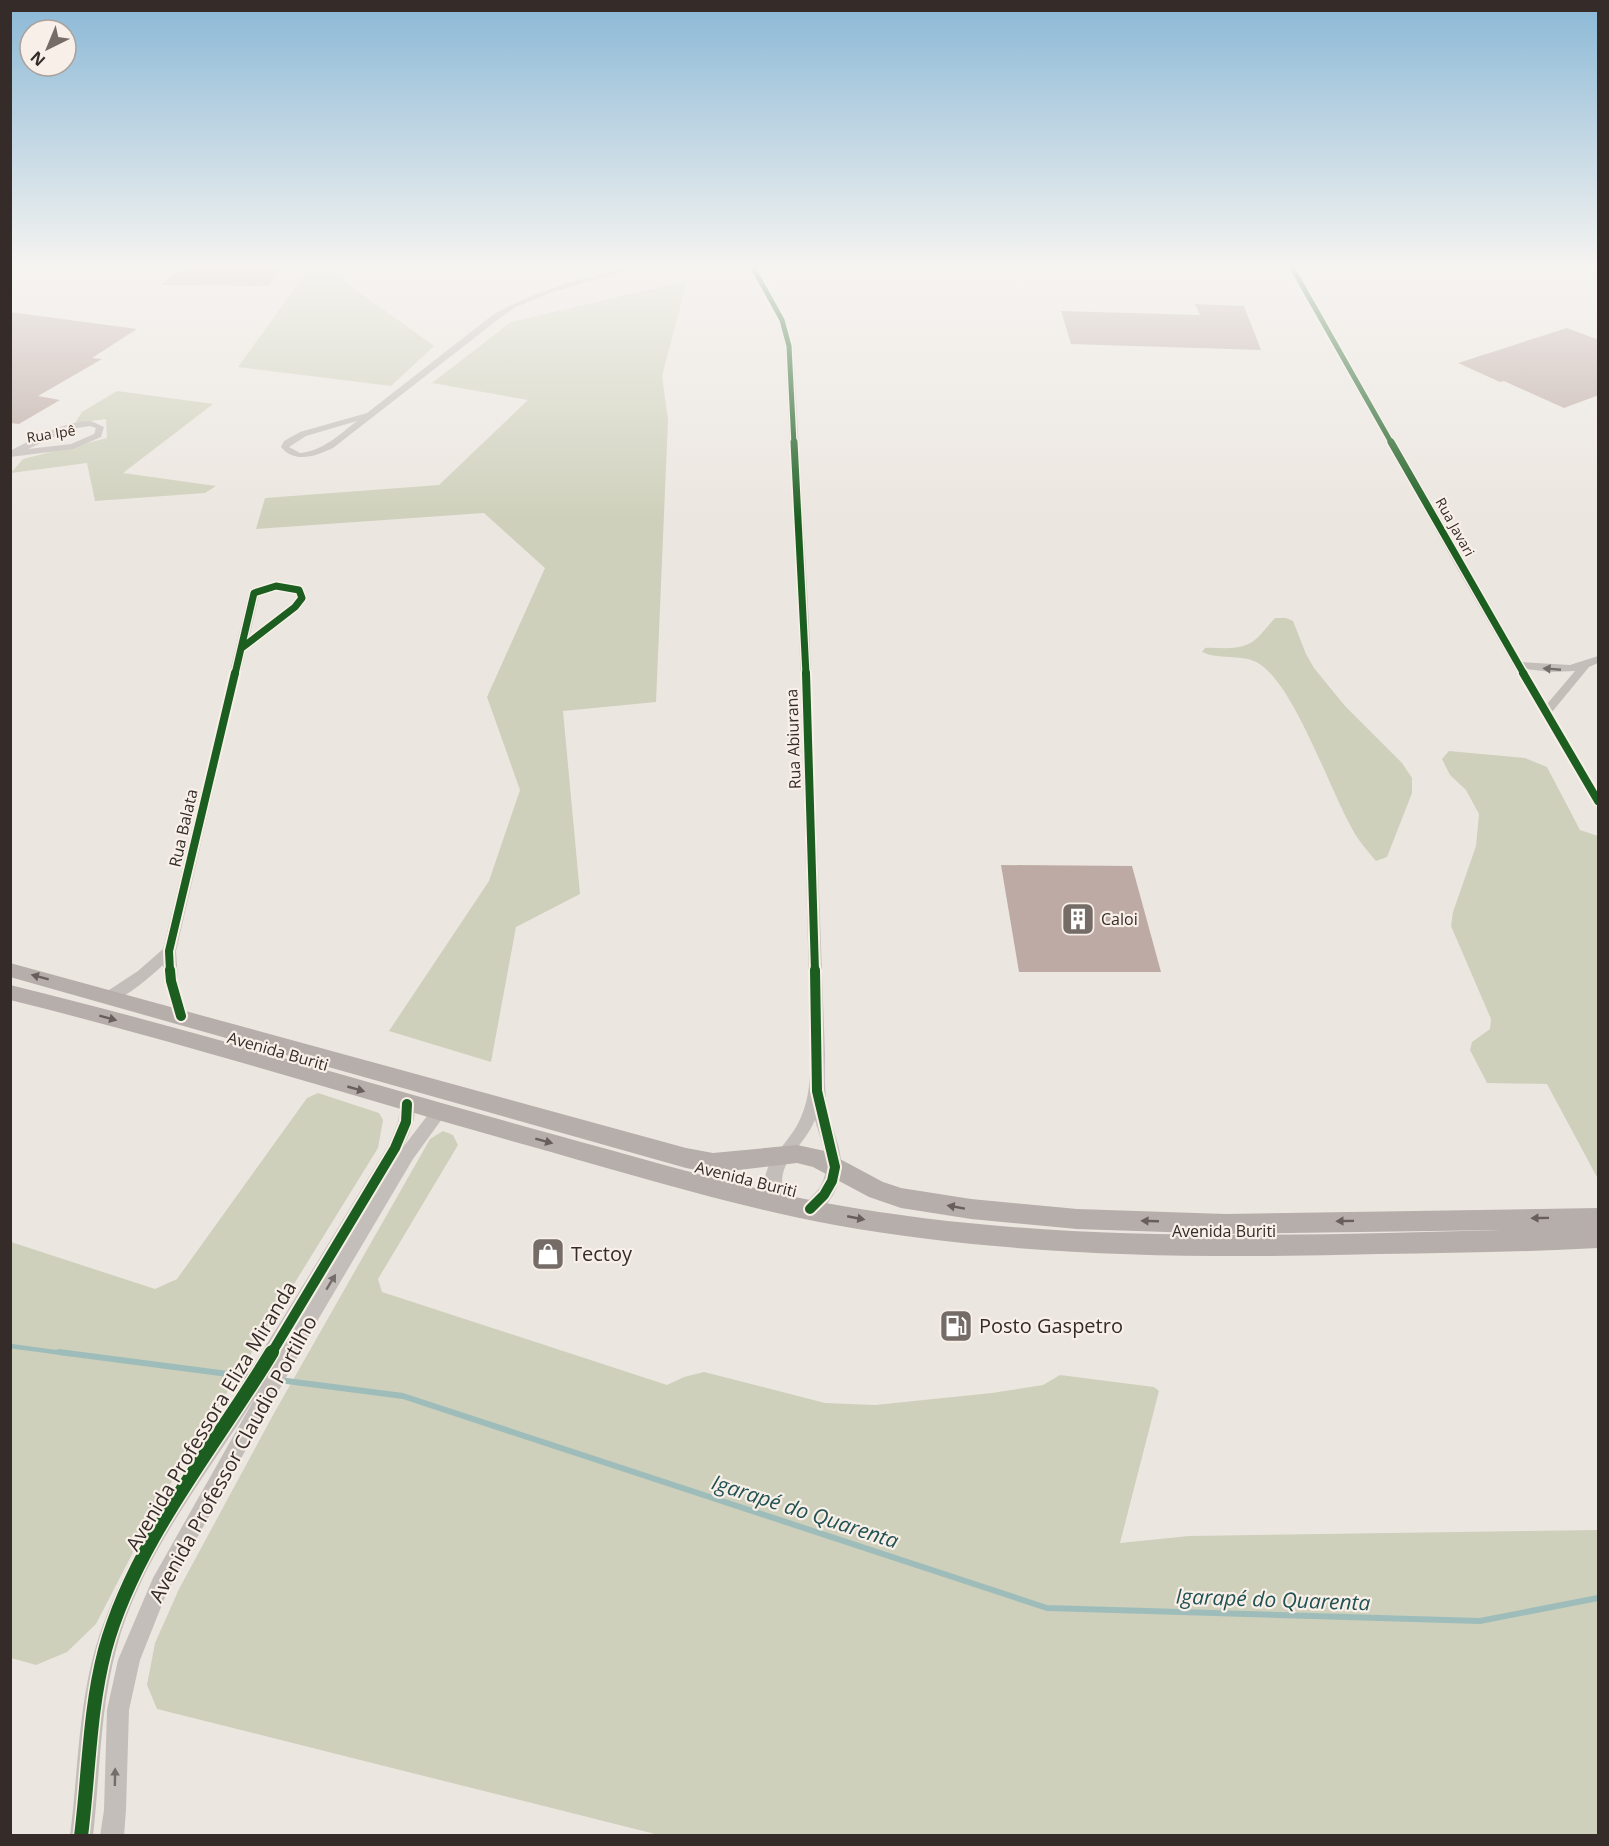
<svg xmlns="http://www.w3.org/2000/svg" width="1609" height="1846" font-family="'Open Sans',sans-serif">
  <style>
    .green { fill: #ced0bb }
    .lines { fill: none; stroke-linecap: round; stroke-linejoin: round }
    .stream-far1 { stroke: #9ebdba; stroke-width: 4.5 }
    .stream { stroke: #9ebdba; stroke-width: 6 }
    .building { fill: #beaaa4 }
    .minor { fill: #c4beba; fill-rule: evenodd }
    .secondary { fill: #b5aeaa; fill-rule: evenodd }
    .cycleway-far4-casing { stroke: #f8f0e8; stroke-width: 8 }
    .cycleway-far3-casing { stroke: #f8f0e8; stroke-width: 10 }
    .cycleway-far2-casing { stroke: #f8f0e8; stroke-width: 12 }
    .cycleway-far1-casing { stroke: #f8f0e8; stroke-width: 14 }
    .cycleway-casing { stroke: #f8f0e8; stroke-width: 17 }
    .cycleway-far4 { stroke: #1b5e20; stroke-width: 5 }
    .cycleway-far3 { stroke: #1b5e20; stroke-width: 7 }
    .cycleway-far2 { stroke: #1b5e20; stroke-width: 8 }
    .cycleway-far1 { stroke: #1b5e20; stroke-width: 10 }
    .cycleway { stroke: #1b5e20; stroke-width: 14 }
    .oneway { fill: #756d6a }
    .oneway2 { fill: #685f5c }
    .labels { text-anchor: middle; stroke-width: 4.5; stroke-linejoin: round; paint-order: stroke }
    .far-street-label { font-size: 14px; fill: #352b28; stroke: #f8f0e8 }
    .street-label { font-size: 16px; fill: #352b28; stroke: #f8f0e8 }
    .poi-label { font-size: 16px; fill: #352b28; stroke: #f8f0e8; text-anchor: start }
    .near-poi-label { font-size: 20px; fill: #352b28; stroke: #f8f0e8; text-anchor: start }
    .near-street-label { font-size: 20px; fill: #352b28; stroke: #f8f0e8 }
    .near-water-label { font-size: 21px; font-style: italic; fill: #215253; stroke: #f8f0e8 }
  </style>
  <rect width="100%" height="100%" fill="#ece6e0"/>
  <!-- green -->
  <g class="green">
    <polygon points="312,264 353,264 344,266 335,275 434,346 391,386 238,367"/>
    <polygon points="687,281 662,376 668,420 656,702 563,711 580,894 516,927 491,1062 389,1031 489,881 520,790 487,697 545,568 484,513 256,529 265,498 439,485 528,400 432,383 511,322"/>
    <polygon points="117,391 213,404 123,473 216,486 205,493 95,501 87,463 11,473 23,459 107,438 106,419 75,423 82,412"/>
    <path d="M1275,618H1286L1293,621L1306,654L1314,668L1345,706L1402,763L1412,778V793L1387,857L1376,861C1370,854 1364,847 1359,840C1332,800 1295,681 1256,662C1240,654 1219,660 1202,652L1205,648C1222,647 1241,652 1256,639C1263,633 1268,625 1275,618Z"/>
    <polygon points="1449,751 1525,758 1547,767 1580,830 1598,836 1598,1179 1547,1084 1487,1083 1470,1050 1472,1042 1490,1029 1491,1019 1451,926 1453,912 1476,846 1479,814 1466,790 1450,775 1442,759"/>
    <polygon points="318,1093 379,1113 383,1120 378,1148 158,1504 96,1624 67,1652 36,1665 11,1658 11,1242 155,1289 177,1279 307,1098"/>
    <polygon points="443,1131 453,1135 458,1145 378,1279 382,1292 667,1385 684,1377 704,1372 825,1403 875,1405 992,1393 1043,1385 1060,1375 1154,1387 1159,1391 1120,1543 1189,1536 1598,1530 1598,1835 659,1835 157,1709 147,1685 155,1643 179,1589 273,1415 430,1139"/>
  </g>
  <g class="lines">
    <!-- stream-far1 -->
    <polyline class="stream-far1" points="10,1346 70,1354"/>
    <!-- stream -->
    <g class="stream">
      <polyline points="59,1352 251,1377"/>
      <polyline points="279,1380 403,1396 1047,1608 1480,1621 1598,1598"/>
    </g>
  </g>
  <!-- building -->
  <g class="building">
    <polygon points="182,267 284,267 268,286 161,285"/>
    <polygon points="1195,304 1244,306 1261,350 1071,344 1061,311 1200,315"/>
    <polygon points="10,312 137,329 92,358 102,359 38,396 60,400 19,424 10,423"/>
    <polygon points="1567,328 1599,340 1599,395 1564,408 1504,381 1500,382 1458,363"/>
    <polygon points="1001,865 1132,866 1161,972 1019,972"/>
  </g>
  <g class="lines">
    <!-- minor -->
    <g class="minor">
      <path d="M639,264H649L553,292L516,307L500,318L333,448C316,456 295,464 281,447L284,441L300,432L367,413L494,314C539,288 589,277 639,264ZM357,421C340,434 323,451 300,453L289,447L306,436Z"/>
      <path d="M748,264H754L786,320L793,346L809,623L825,1054C825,1071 824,1088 827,1105C833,1139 852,1161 833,1195C828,1204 820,1213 810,1217L804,1214L802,1209C806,1200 815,1195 820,1187C833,1166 821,1141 815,1120C800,1154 773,1160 785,1202L783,1207L777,1210L771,1207C751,1162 786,1153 801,1117C810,1097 810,1076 811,1054L799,623L785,346L778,320Z"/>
      <path d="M1287,264H1293L1522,662L1570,665L1598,656V663L1589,667L1552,712L1598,791V805L1592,801L1458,570ZM1526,669L1551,672L1575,671L1547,704Z"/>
      <path d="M91,421L104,427L101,437L73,449L10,457V451C36,438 61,422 91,421ZM90,426L96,428L94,434L71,444L28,449L71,429Z"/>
      <path d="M276,583L288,584L303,588L307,598L299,609L246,649L176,951L178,981L188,1016L186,1020L181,1022L176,1020L174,1016L164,981L163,965C152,975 120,1005 106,1000L104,996L106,992L138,971L163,949L249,593L261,586ZM282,589L295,592L297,598L291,605L249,638L259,595Z"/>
      <path d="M407,1097L412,1099C419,1115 410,1132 404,1146L434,1107L439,1105L444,1107L447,1112L413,1159L319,1318L167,1592L140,1660L129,1710L126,1810L124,1836H100L104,1810L107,1710L118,1660L153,1578L256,1396C206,1477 140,1556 116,1650C100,1710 100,1774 93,1836H70C79,1766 78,1692 103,1625C135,1537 192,1463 241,1385C292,1305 340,1224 389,1144L398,1122L402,1099Z"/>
    </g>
    <!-- secondary -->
    <path class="secondary" d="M10,963L686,1148L713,1153L797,1145L825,1151L883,1182L901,1188L971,1199L1077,1209L1226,1214L1598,1208V1248C1525,1252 1452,1253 1379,1254C1197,1259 1015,1257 835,1225C739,1207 645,1179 551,1152C371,1102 192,1045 10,1000V985C194,1030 374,1085 556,1135C647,1160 738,1187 831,1204C1052,1244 1278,1236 1502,1230L1226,1234L1077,1229L971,1219L901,1208L869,1197L813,1167L797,1163L713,1173L686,1168L10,977Z"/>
    <defs>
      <g id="cycleway-far4">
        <polyline points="751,264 782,320 789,346 794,444"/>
        <polyline points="1290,264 1392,444"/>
      </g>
      <g id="cycleway-far3">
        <polyline points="794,442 806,674"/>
        <polyline points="1391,442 1524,674"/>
        <polyline points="235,674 254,593 276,586 299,590 302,598 295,607 243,647"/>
      </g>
      <g id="cycleway-far2">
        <polyline points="806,673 815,971"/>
        <polyline points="1523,673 1598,801"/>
        <polyline points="170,971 169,951 235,673"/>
      </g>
      <g id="cycleway-far1">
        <polyline points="170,970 171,981 181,1016"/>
        <polyline points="810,1209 824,1195 832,1181 835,1167 817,1091 815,970"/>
        <polyline points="271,1354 395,1148 406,1122 407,1104"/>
      </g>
      <path id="cycleway" d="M81,1836C89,1774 89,1711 105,1650C134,1543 215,1446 272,1352"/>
    </defs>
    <!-- cycleway-far4 casing -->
    <use href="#cycleway-far4" class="cycleway-far4-casing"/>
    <!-- cycleway-far3 casing -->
    <use href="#cycleway-far3" class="cycleway-far3-casing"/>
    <!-- cycleway-far2 casing -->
    <use href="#cycleway-far2" class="cycleway-far2-casing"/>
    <!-- cycleway-far1 casing -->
    <use href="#cycleway-far1" class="cycleway-far1-casing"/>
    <!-- cycleway casing -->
    <use href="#cycleway" class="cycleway-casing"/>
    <!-- cycleway-far4 -->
    <use href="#cycleway-far4" class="cycleway-far4"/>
    <!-- cycleway-far3 -->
    <use href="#cycleway-far3" class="cycleway-far3"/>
    <!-- cycleway-far2 -->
    <use href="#cycleway-far2" class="cycleway-far2"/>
    <!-- cycleway-far1 -->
    <use href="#cycleway-far1" class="cycleway-far1"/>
    <!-- cycleway -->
    <use href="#cycleway" class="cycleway"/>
  </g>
  <!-- one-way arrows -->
  <defs><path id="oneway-solid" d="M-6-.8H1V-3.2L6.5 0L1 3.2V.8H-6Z" transform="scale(1.5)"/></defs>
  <g class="oneway">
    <use href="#oneway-solid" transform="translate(1552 669) rotate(-175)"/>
    <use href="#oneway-solid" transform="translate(331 1282) rotate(-59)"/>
    <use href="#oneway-solid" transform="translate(115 1777) rotate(-89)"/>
  </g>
  <g class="oneway2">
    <use href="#oneway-solid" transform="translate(40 977) rotate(-165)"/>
    <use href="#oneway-solid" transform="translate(108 1018) rotate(15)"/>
    <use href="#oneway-solid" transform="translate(356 1089) rotate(16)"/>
    <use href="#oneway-solid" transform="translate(544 1141) rotate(15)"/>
    <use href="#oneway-solid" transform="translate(956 1207) rotate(-170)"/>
    <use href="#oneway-solid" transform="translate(856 1218) rotate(11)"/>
    <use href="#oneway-solid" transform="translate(1540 1218) rotate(179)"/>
    <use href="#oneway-solid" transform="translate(1150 1221) rotate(-178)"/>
    <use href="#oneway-solid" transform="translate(1345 1221) rotate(179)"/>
  </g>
  <!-- sky -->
  <linearGradient id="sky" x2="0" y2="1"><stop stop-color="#8ab8d6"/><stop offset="0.51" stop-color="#f6f4f1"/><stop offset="1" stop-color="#f6f4f1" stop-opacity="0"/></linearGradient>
  <rect width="1609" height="522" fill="url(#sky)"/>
  <!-- icons -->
  <defs>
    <symbol id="building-square" viewBox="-11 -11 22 22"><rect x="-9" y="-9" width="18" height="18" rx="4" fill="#756c68" stroke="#f8f0e8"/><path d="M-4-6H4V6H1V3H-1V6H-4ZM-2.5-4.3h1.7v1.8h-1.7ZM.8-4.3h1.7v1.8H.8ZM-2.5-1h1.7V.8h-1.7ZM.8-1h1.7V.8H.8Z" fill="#fff"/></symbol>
    <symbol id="shop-square" viewBox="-11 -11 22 22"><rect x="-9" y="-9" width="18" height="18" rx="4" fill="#756c68" stroke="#f8f0e8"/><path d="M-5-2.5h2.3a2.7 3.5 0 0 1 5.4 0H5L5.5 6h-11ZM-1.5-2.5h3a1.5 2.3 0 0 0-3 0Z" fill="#fff"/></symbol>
    <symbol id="fuel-square" viewBox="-11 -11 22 22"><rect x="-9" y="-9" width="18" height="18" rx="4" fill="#756c68" stroke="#f8f0e8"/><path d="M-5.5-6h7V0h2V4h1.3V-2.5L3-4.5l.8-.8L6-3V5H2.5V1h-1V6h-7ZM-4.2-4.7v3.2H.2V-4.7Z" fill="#fff"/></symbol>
  </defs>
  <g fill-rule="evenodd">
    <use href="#building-square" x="1059" y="900" width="38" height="38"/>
    <use href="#shop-square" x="529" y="1235" width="38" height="38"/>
    <use href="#fuel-square" x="937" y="1307" width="38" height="38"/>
  </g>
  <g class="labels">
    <!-- far-street labels -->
    <g class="far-street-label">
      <text transform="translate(51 434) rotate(-9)" y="5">Rua Ipê</text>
      <text transform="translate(1455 527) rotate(61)" y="5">Rua Javari</text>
    </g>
    <!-- street labels -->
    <g class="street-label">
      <text transform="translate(793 739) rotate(-92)" y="6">Rua Abiurana</text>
      <text transform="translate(183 828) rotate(-77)" y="6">Rua Balata</text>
      <text transform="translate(278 1051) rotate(16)" y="6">Avenida Buriti</text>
      <text transform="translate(746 1179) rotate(14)" y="6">Avenida Buriti</text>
      <text x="1224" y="1237">Avenida Buriti</text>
    </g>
    <!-- poi labels -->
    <g class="poi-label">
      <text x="1101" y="925">Caloi</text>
    </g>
    <!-- near-poi labels -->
    <g class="near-poi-label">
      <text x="571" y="1261">Tectoy</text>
      <text x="979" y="1333">Posto Gaspetro</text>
    </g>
    <!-- near-street labels -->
    <g class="near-street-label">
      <text transform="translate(211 1416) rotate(-59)" y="7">Avenida Professora Eliza Miranda</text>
      <text transform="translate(233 1459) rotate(-61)" y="7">Avenida Professor Claudio Portilho</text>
    </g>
    <!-- near-water labels -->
    <g class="near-water-label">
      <text transform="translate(805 1512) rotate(18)" y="7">Igarapé do Quarenta</text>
      <text transform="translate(1273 1600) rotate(2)" y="7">Igarapé do Quarenta</text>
    </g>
  </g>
  <!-- border -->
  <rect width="1609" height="1846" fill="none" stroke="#352b28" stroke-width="24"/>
  <!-- north arrow -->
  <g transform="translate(48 48) rotate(223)"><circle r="28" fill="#f8f0e8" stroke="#aaa19b" stroke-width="1.5"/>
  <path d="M0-4.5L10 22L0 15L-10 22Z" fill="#756c68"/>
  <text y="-9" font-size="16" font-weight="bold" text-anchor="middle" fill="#352b28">N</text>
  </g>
</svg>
